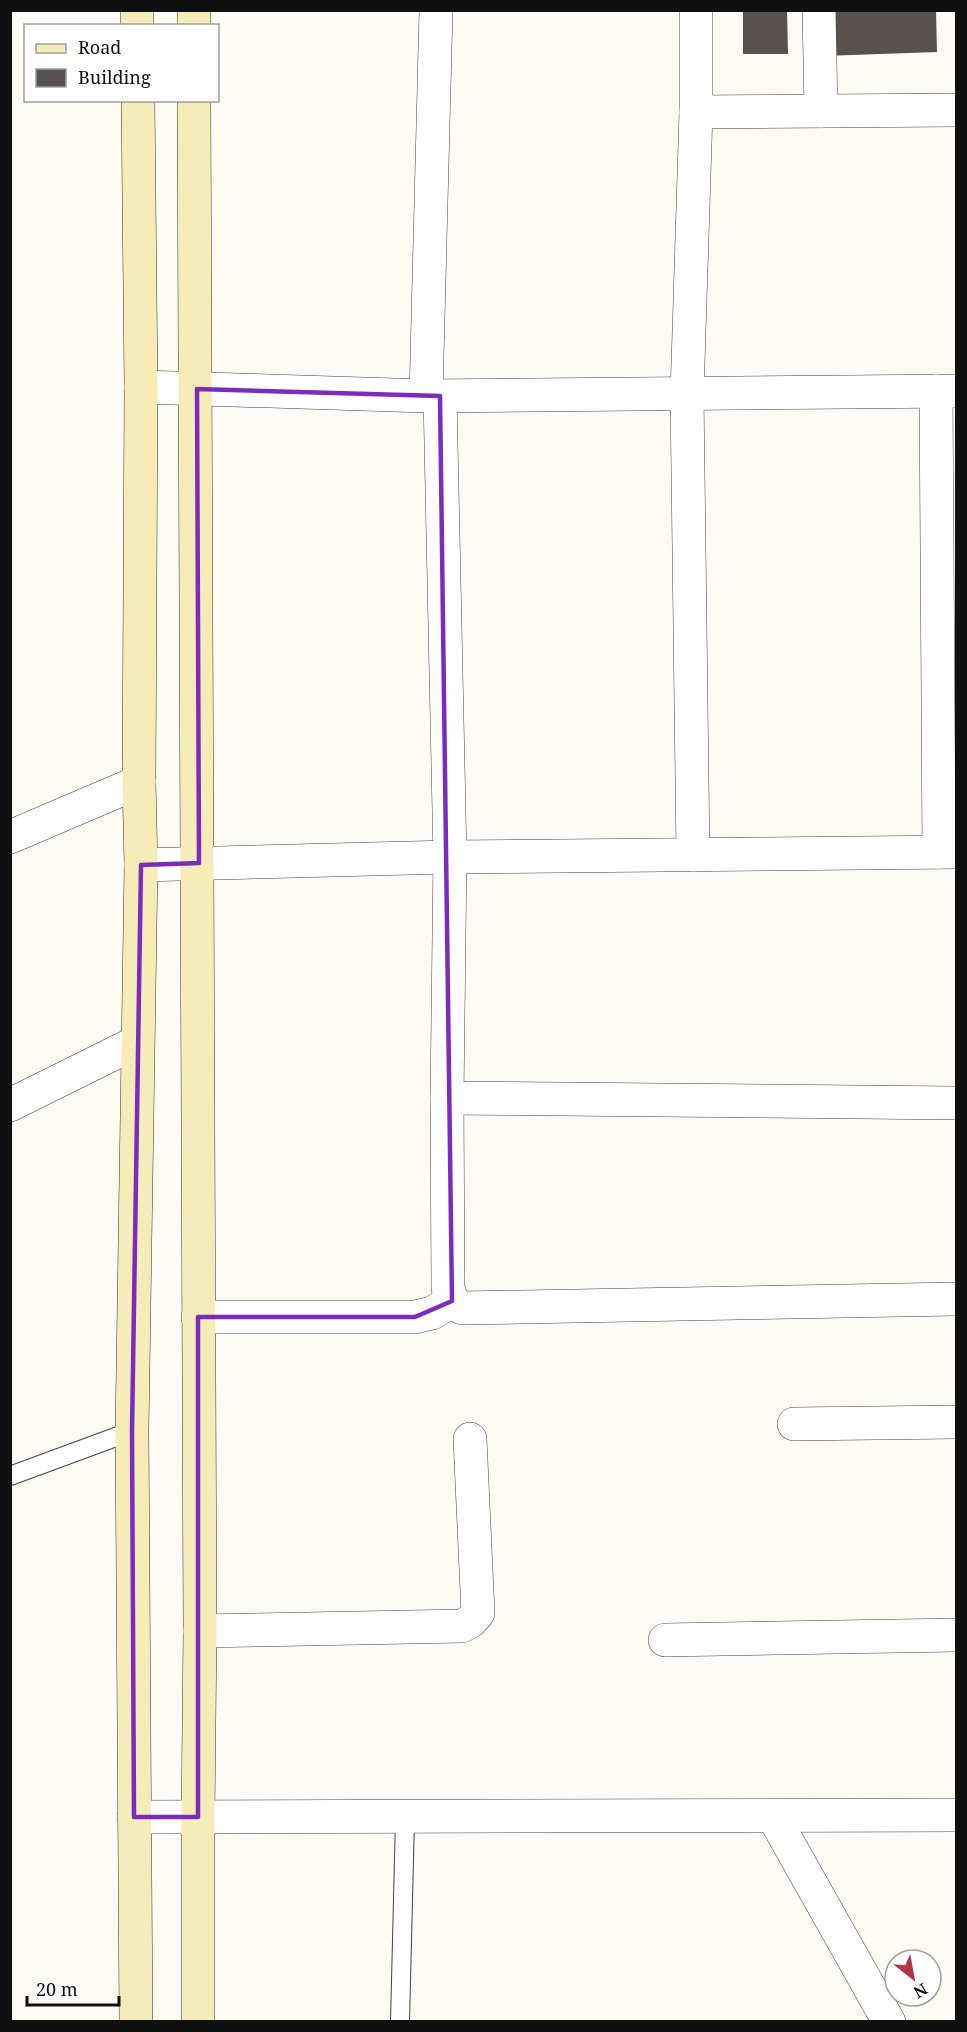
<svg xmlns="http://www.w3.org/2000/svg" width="967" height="2032" font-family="'Noto Serif',serif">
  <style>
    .building { fill: #58514d }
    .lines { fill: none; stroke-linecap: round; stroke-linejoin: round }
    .lane-casing { stroke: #434343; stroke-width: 20 }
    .street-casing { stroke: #434343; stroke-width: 34 }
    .secondary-casing { stroke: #323232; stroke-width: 34 }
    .lane { stroke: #fff; stroke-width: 18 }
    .street { stroke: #fff; stroke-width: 33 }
    .secondary { stroke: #f6ecb7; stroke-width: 33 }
    .marked { fill: none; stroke: #7b2cbf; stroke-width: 4.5; stroke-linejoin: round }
  </style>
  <rect width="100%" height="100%" fill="#fefbf4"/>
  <!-- building -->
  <g class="building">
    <polygon points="743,10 787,10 788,54 743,54"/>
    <polygon points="821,10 936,10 937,52 823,56"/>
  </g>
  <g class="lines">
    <defs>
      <g id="lane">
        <polyline points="10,1476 132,1431"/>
        <polyline points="400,2022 405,1818"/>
      </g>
      <g id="street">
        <polyline points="819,10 821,111"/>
        <polyline points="696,112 956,110"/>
        <polyline points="141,387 426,396 956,391"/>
        <polyline points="936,391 939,852"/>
        <polyline points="426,396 436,10"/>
        <polyline points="440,396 450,857 447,1098 956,1103"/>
        <polyline points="10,837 139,782"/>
        <polyline points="693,855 687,395 696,112 696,10"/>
        <polyline points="141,865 450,857 956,852"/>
        <polyline points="447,1098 448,1288 452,1301 462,1308 956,1299"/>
        <polyline points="10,1105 137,1042"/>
        <polyline points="198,1317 415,1317 432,1313 452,1301"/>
        <polyline points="794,1424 956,1422"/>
        <polyline points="200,1631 462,1626 471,1621 478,1613 470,1439"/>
        <polyline points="665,1640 956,1635"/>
        <polyline points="773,1816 889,2022"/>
        <polyline points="134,1817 956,1815"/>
      </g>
      <g id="secondary">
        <polyline points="137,10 137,26"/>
        <polyline points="194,10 194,26"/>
        <polyline points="194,100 200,1631 198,1817 198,2022"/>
        <polyline points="136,2022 132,1431 141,865 139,782 141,387 138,100"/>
      </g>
    </defs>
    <!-- lane casing -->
    <use href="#lane" class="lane-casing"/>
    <!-- street casing -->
    <use href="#street" class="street-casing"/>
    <!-- secondary casing -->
    <use href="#secondary" class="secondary-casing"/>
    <!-- lane -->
    <use href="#lane" class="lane"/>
    <!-- street -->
    <use href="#street" class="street"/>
    <!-- secondary -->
    <use href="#secondary" class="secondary"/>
  </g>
  <!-- marked area -->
  <path class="marked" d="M197,389L440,396L452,1301L415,1317H198V1817H134L132,1431L141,865L199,863Z"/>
  <!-- border -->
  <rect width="967" height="2032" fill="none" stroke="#101010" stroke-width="24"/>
  <!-- legend -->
  <rect x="24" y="24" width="195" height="78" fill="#ffffff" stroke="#9f9f9f" stroke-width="1.5"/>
  <rect x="36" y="44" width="30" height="9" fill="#f6ecb7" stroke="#9f9f9f" stroke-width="1.5"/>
  <text x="78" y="54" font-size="18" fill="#101010">Road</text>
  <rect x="36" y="69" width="30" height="18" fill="#58514d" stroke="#9f9f9f" stroke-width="1.5"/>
  <text x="78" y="84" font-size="18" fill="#101010">Building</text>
  <!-- north arrow -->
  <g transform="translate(913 1978) rotate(149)"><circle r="28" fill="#ffffff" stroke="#9f9f9f" stroke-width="1.5"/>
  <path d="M0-4.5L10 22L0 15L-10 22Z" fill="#b23642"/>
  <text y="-9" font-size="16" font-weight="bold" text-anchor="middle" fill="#101010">N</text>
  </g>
  <!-- scale -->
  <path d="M27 1996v9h92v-9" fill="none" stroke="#101010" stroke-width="3"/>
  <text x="36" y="1996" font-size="18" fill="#101010" stroke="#ffffff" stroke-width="4.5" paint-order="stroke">20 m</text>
</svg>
